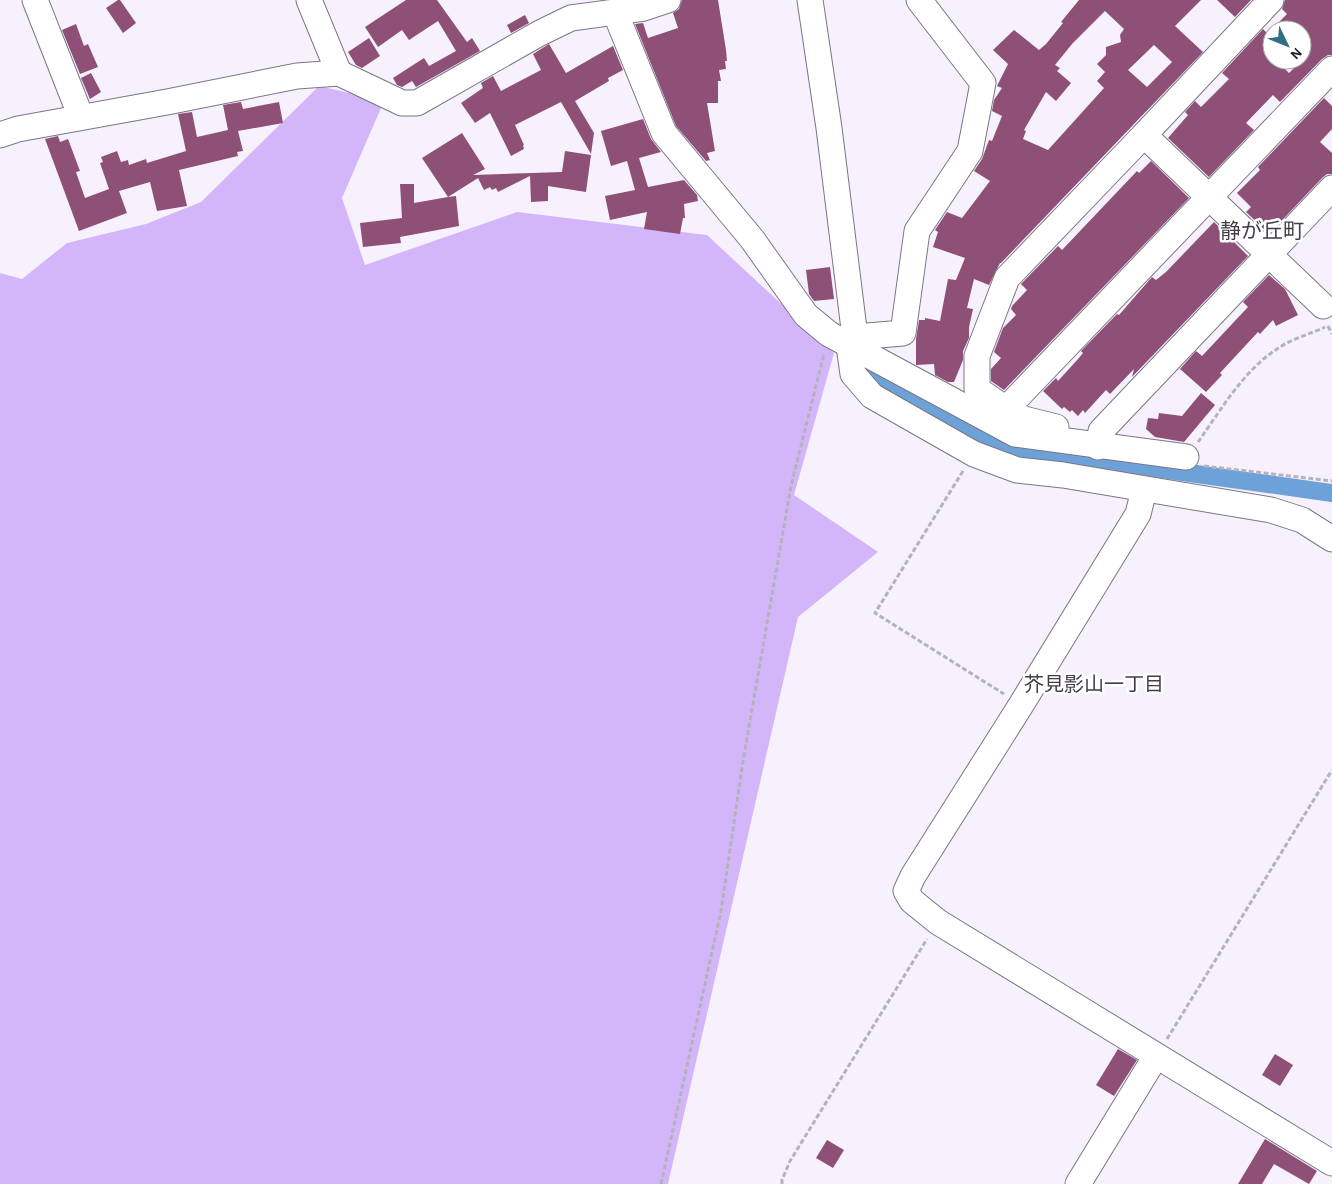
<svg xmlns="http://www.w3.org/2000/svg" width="1332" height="1184" font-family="'Alegreya Sans','Noto Sans JP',sans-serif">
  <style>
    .forest { fill: #d3b6f9 }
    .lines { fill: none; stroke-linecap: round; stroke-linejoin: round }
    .canal { stroke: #6da2d8; stroke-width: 18 }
    .building { fill: #8e5077; fill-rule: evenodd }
    .minor-casing { stroke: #7c7684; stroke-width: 27 }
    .path { stroke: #b6b2bc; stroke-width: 3; stroke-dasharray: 5 2.5; stroke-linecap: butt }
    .minor { stroke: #fff; stroke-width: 25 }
    .labels { text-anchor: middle; stroke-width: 5; stroke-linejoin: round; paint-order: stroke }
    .neighbourhood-label { font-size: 20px; fill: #423d49; stroke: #fff }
    .quarter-label { font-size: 21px; fill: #423d49; stroke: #fff }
  </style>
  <rect width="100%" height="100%" fill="#f7f1fe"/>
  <!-- forest -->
  <polygon class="forest" points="319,86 384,101 342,198 365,265 517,212 707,235 834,353 794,495 878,552 798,617 668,1184 0,1184 0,273 22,279 67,243 146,224 201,202"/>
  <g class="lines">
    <!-- canal -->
    <polyline class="canal" points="865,377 994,440 1019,449 1332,493"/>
  </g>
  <!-- building -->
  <g class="building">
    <polygon points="118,0 120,0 136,23 123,33 106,8"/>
    <polygon points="406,0 437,0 467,42 472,38 480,51 416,87 412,81 402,87 397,85 393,78 424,58 429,66 456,51 438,21 409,40 402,30 378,47 365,27"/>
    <polygon points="682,0 718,0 726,50 727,61 725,61 726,69 719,70 721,81 718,81 718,103 707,103 715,151 707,153 710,160 706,161 676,126 635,24 643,23 648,38 678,28 673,13 679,9"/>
    <path d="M1079,0H1201L1175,26L1203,52L1001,263H1000L989,285L974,279L967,308L973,309L969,327V338L963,351V360L954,382H948L935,375L934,364L916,365V339L919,320H925V318L940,321L948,279L956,280L965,258L933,247L938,232L935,230L947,212L962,218L990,181L974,171L982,159L989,140L992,141L1002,116L992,111L994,100L1002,88L997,86L1008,64L993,50L1014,30L1039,50L1046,44L1063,23L1061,22ZM1105,11L1124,29L1120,35L1121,42L1106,47V55L1097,64L1105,72L1097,81L1104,88L1048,150L1023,139L1026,131L1024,130L1046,92L1056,101L1071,83L1057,71L1060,68L1055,65L1072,44ZM1154,45L1172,62L1147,87L1128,70Z"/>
    <polygon points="1217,0 1251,0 1235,17"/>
    <polygon points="1285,0 1332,0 1332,55 1328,55 1322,59 1280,102 1273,95 1246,123 1254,130 1209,177 1168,138 1188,115 1185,112 1195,101 1201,107 1229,79 1222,73 1263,29 1272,38 1272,60 1276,60 1289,73 1302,60 1302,30 1271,30 1287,14 1282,9"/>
    <polygon points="525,15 529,23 511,33 507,25"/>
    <polygon points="76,24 84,46 88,44 98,67 80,74 62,30"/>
    <polygon points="369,38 380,56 362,68 356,65 348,52"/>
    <polygon points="549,44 566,73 613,46 623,70 608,78 609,81 575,101 594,133 591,154 561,102 515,125 524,145 523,145 524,149 511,156 490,113 475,123 461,103 483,88 481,83 493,76 501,91 541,70 533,54"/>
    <polygon points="91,73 101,92 90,99 81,78"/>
    <polygon points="1324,98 1332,106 1332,129 1320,142 1332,153 1332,174 1327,174 1322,178 1269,234 1246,212 1251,207 1237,193 1260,170 1258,167"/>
    <polygon points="241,102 243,109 279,102 283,123 238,131 243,151 237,152 238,156 179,170 187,206 157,211 150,182 119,191 127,213 79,231 45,139 58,136 60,142 68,139 80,171 76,172 85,198 109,189 100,163 103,162 101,157 117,151 121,162 128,160 129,165 146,159 147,163 186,151 178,114 192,112 197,137 228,130 223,105"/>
    <polygon points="643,119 651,139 661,152 639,158 648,187 684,180 697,195 698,201 684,204 685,218 683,218 680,234 644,229 647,212 610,220 605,196 635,190 627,161 611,166 601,131"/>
    <polygon points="462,133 485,169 473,175 562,172 565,151 591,155 586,192 548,186 548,201 531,202 530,176 498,192 496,188 492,190 490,187 484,190 478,178 448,197 456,196 459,226 400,237 401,243 363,247 360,223 402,218 400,184 414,184 414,203 448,197 422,158"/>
    <polygon points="1151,161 1189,198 1004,390 991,381 991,369 1001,358 994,352 1003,328 1016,315 1011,309 1012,306 1027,290 1021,284 1058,246 1062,250 1137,171 1139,173"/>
    <polygon points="1214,222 1248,256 1132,377 1134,369 1110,394 1106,390 1085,413 1083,410 1078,416 1072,410 1070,412 1064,407 1062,409 1043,391 1056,378 1058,381 1078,359 1083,353 1081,351 1117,314 1119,315 1152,277 1156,280 1166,272"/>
    <polygon points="830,267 834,299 814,301 809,294 806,270"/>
    <polygon points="1269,275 1285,289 1298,315 1276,326 1273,320 1260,334 1258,332 1220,373 1222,375 1206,392 1180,369 1196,351 1202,356 1248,307 1243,302"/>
    <polygon points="1201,393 1215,405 1184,442 1155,437 1146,429 1148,418 1158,419 1159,413 1182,416"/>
    <polygon points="1118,1049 1137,1060 1114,1096 1096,1085"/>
    <polygon points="1275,1054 1293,1065 1280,1086 1262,1075"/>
    <polygon points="1265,1139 1317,1171 1309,1184 1274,1164 1262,1184 1238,1184"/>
    <polygon points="827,1140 844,1150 833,1168 816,1158"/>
  </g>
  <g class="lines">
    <defs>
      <g id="minor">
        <polyline points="35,0 81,117"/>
        <polyline points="309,0 339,73"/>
        <polyline points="810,0 829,128 855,337 849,346 853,374 872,396 974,454 1017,470 1063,475 1271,510 1302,520 1332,539"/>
        <polyline points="615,12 664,133 752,239 806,315 829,334 1015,434 1186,457"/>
        <polyline points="0,135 18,129 167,102 297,76 339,73 402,103 417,103 540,33 571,18 644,8 668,0"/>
        <polyline points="1144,135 1271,0"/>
        <polyline points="855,337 903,333 917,231 970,151 983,83 919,0"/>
        <polyline points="1006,409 977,389 977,356 1007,278 1144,135 1323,306"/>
        <polyline points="1056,427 1024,419 1006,409 1332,69"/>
        <polyline points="1098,447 1101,431 1332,188"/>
        <polyline points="1144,490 1138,514 1021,705 913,876 906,891 912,901 938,922 1332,1163"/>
        <polyline points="1078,1184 1156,1056"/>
      </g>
    </defs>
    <!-- minor casing -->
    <use href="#minor" class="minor-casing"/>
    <!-- path -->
    <g class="path">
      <polyline points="1328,326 1332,334"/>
      <path d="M1198,442C1221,410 1243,371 1277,349C1291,339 1310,334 1325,327"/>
      <polyline points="1204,466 1332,481"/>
      <polyline points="963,471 875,613 1004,694"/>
      <polyline points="1167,1039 1332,770"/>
      <polyline points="661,1184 721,911 743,761 791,486 824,354"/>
      <polyline points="782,1184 782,1180 790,1161 927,939"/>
    </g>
    <!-- minor -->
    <use href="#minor" class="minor"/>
  </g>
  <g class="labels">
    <!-- neighbourhood labels -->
    <g class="neighbourhood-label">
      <text x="1094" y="691">芥見影山一丁目</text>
    </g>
    <!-- quarter labels -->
    <g class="quarter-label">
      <text x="1262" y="238">静が丘町</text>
    </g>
  </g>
  <!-- north arrow -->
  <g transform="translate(1287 45) rotate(133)"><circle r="24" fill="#ffffff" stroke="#a8a7a9"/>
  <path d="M0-4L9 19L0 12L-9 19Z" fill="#2d7181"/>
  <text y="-8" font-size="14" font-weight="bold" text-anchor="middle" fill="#252329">N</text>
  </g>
</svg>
